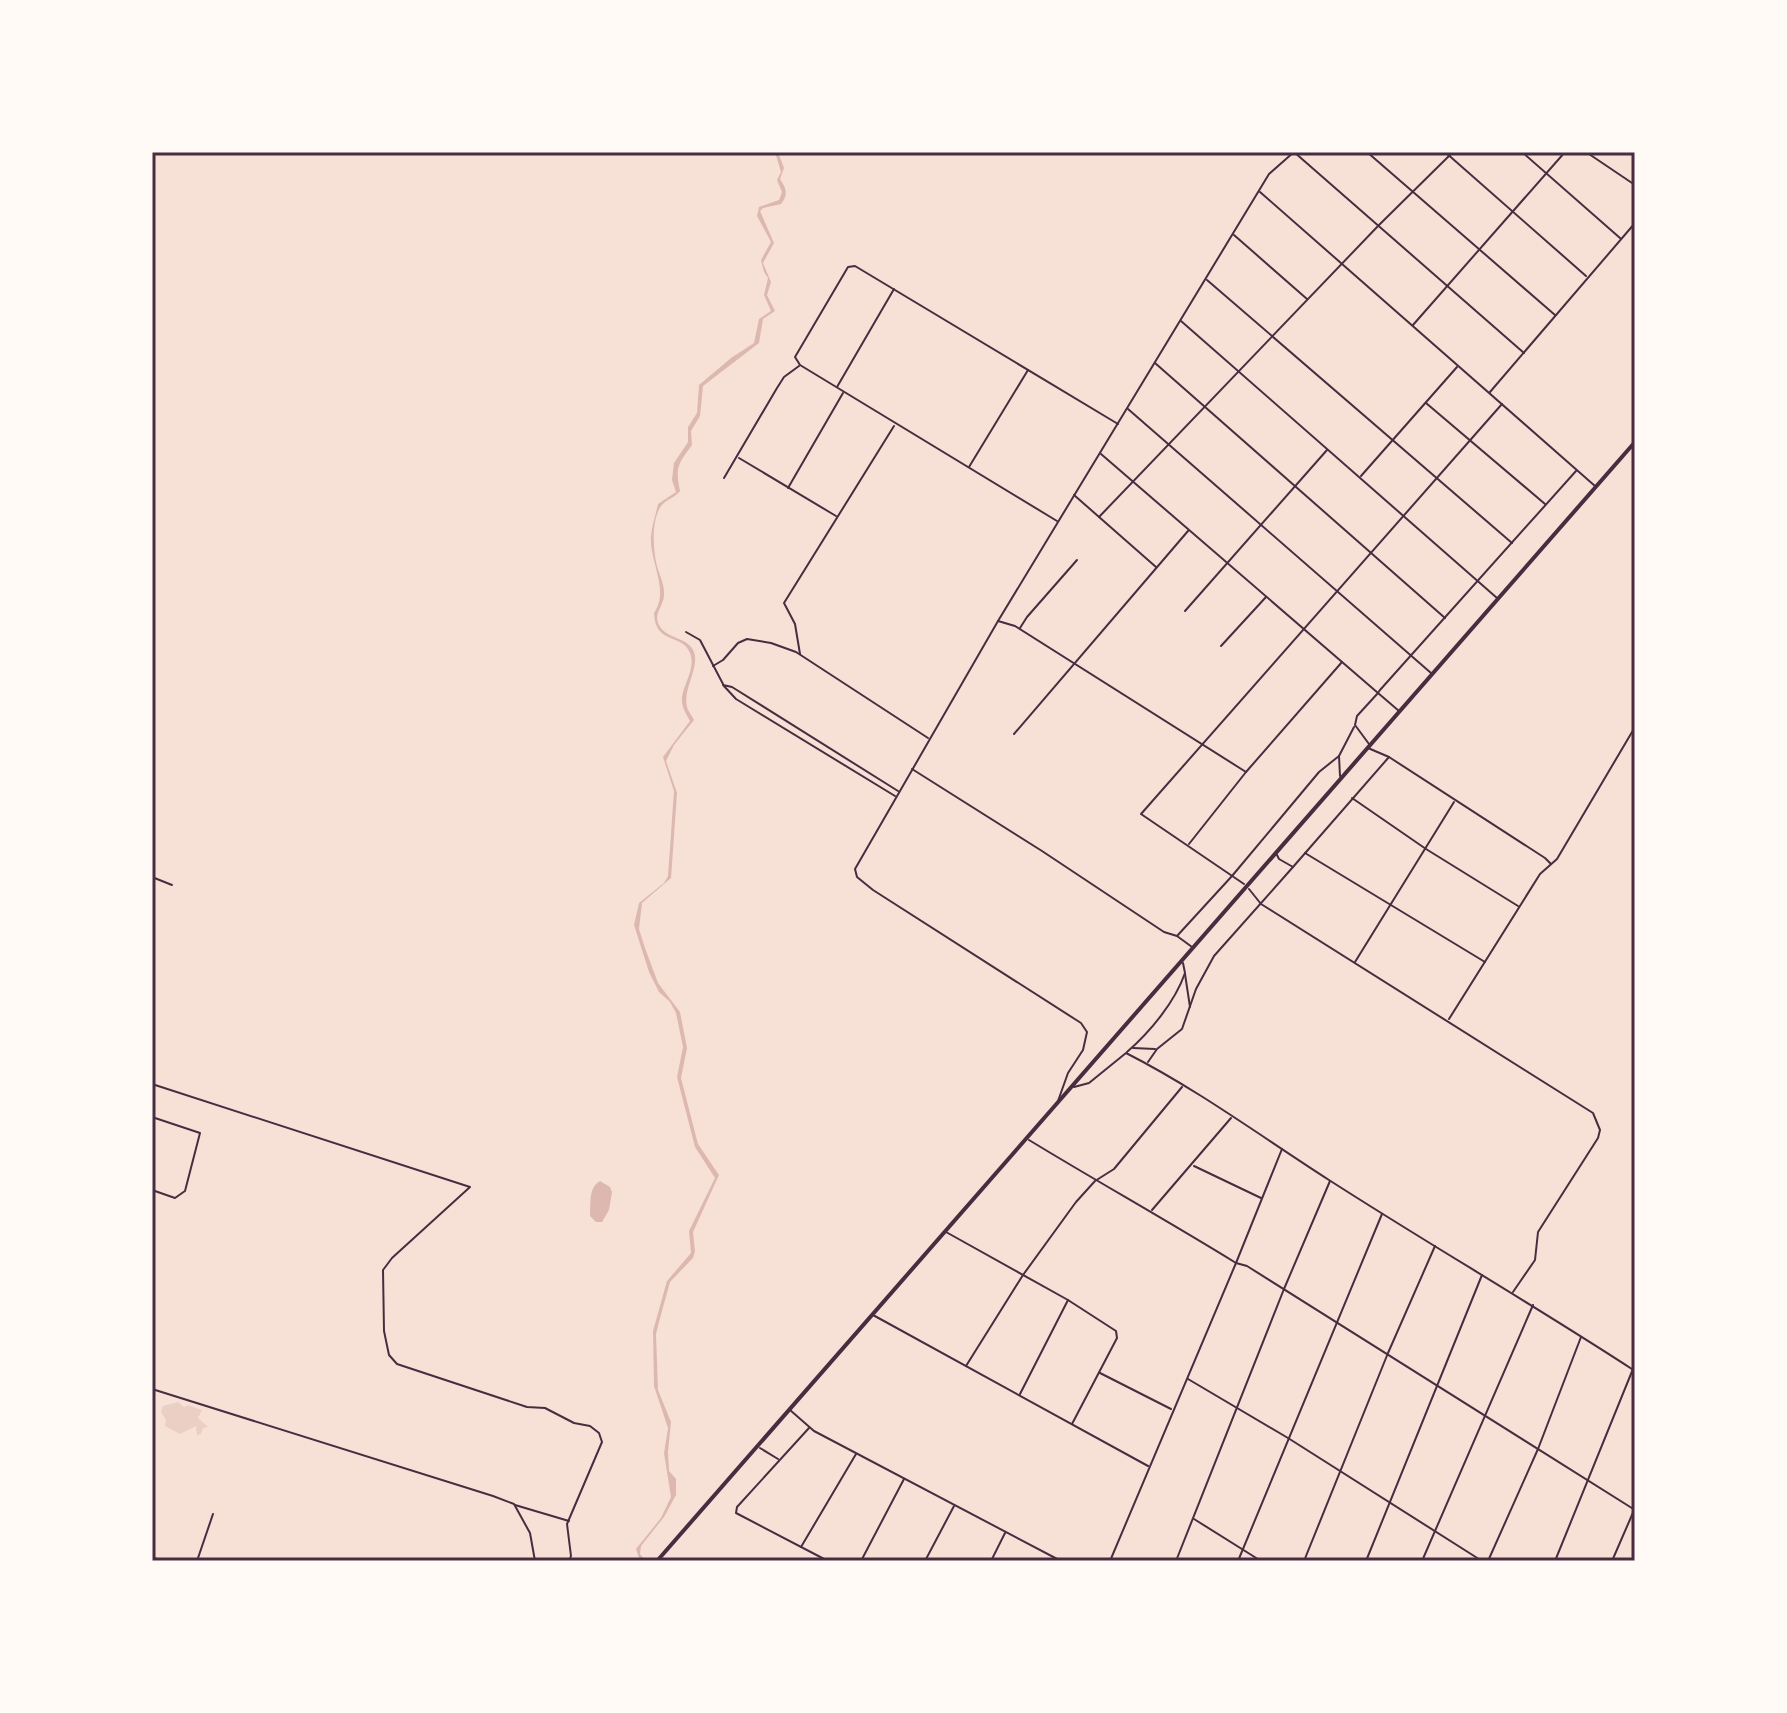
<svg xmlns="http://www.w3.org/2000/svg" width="1787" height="1713" font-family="'Exo 2',sans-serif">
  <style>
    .green { fill: #ebcfc5 }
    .water { fill: #dcb8b0 }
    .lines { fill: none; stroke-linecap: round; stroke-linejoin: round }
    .minor { stroke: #4a2c40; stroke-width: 2 }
    .tertiary { stroke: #4a2c40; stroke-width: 3 }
    .trunk { stroke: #4a2c40; stroke-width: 4 }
    .neatline { fill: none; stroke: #4a2c40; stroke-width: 3 }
  </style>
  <rect width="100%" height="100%" fill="#f7e1d7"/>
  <!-- green -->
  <polygon class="green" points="178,1402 184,1407 188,1405 202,1410 198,1418 208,1427 203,1428 201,1434 197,1435 196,1426 180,1434 165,1426 166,1420 161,1412 163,1406"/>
  <!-- water -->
  <g class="water">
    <path d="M775,152H778L784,168L780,179C786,188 789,194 781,204L763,208L760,211L774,243L763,263L771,282L767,295L775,311L763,319L759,343L703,386L700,416L691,431L692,445C678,464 675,467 680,491C675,498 666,499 661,506C651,521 653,550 657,566C660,577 665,585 664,596C663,607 653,614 659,625C667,641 692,636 695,656C697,673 681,693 688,710C690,713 692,716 694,720L674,745L666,761L677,793L671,878L642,903L639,929L645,948L658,983L680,1012L687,1048L681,1078L698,1144L719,1175L693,1232L695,1251L693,1258L670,1282L659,1322L656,1334L658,1390L671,1422L668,1452L669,1471L676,1479V1495L664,1517L641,1546L640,1554L646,1561H640L636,1549L661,1518L671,1497L664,1453L668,1428L654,1386L653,1331L667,1281L691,1253L689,1231L715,1178L695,1147L677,1077L683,1047L676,1013L670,1002L659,992L649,972L634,925L639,903L664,883L668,876L674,791L663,757L690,721C686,714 681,706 682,697C684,683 696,668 690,653C682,633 655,645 654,613C670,590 649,561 651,536C652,525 656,514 658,504L676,492L672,480L674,463L688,442V427L697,413L699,385L731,358L754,343L759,319L771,311L764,295L768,278L764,272L761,260L771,242L757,216L759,207L779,200L782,192L777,180L781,172Z"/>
    <path d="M600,1181L610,1187L612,1192L609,1210L602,1222H596L590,1216C591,1204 588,1188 600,1181Z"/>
  </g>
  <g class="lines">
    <!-- minor -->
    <g class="minor">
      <polyline points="1367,152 1555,315"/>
      <polyline points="1445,152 1586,276"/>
      <polyline points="1522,152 1620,238"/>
      <polyline points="1586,152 1635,185"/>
      <polyline points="1260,192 1595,486"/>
      <polyline points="1234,235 1307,299"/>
      <polyline points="1207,280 1512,543"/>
      <polyline points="1181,321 1497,598"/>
      <polyline points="1413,325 1565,152"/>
      <polyline points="1155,363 1445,618"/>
      <polyline points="837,387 894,289"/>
      <polyline points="1490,392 1635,223"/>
      <polyline points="1426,403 1545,504"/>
      <polyline points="1128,409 1431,673"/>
      <polyline points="1101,454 1378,693 1357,716 1355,725 1369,744"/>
      <polyline points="739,458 836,516"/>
      <polyline points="969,467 1028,370"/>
      <polyline points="1361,476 1457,367"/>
      <polyline points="724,478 777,388 784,377 799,366"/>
      <polyline points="788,488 843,393"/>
      <polyline points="1074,495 1156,567"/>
      <polyline points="1099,517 1379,225 1453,152"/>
      <polyline points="1057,521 800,365 795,357 848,267 855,266 1118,424"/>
      <polyline points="1185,611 1327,450"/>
      <polyline points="998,621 1015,626 1246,772"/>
      <polyline points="1020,628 1027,617 1077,560"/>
      <polyline points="686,632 700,640 723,684"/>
      <polyline points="1221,646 1266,597"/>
      <polyline points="800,654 795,624 784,603 894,426"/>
      <polyline points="713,666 723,660 738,643 747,639 771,643 796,652 928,738"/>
      <polyline points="1399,711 1378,693 1380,690 1576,471"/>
      <polyline points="1014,734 1188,531"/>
      <polyline points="1368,748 1389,757 1545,858 1551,864"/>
      <polyline points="912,769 1042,851 1164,932 1177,936 1192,947"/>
      <polyline points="1340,776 1339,756 1354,727"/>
      <polyline points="895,796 736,699 723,685 732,687 898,791"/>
      <polyline points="1352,798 1426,849 1518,906"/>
      <polyline points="1189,844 1246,772 1342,662"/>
      <polyline points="1276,853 1279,859 1293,867 1389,757"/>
      <polyline points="1305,853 1485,962"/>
      <polyline points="152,877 172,885"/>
      <polyline points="1244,884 1141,814 1502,404"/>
      <polyline points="1249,889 1261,904 1593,1113 1600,1130 1598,1138 1538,1232 1535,1260 1513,1292"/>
      <polyline points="1177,936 1232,876 1319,772 1339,756"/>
      <polyline points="1355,962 1454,802"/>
      <polyline points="1185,974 1190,1007"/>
      <polyline points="1449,1019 1540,874 1557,859 1635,727"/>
      <polyline points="1133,1048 1155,1049"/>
      <path d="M1127,1052C1150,1032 1175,1002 1185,973L1183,963"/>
      <polyline points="1148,1062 1157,1049 1182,1029 1196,989 1214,956 1293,867"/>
      <polyline points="152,1084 470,1187 392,1258 383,1270 384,1331 389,1355 397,1364 527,1407 545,1408 574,1423 590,1426 599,1433 602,1442 567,1524 571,1556 569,1561"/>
      <path d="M1074,1087L1089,1083L1126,1053C1197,1089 1262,1137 1329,1180C1430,1245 1534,1305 1635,1371"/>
      <polyline points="1058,1101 1068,1073 1083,1050 1087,1032 1081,1023 873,890 857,877 855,869 998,621 1269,174 1294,152 1524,353"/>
      <polyline points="152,1117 200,1133 185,1191 175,1198 152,1190"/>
      <path d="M1029,1140C1098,1182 1168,1221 1236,1263L1247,1266L1635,1510"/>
      <polyline points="1194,1166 1261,1198"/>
      <polyline points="1152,1210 1231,1118"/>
      <polyline points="946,1232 1068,1300 1116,1331 1117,1338 1072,1424"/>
      <polyline points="873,1315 1148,1466"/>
      <polyline points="966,1366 1023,1275 1076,1202 1095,1181 1114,1169 1182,1087"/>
      <polyline points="1100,1373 1171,1409"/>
      <polyline points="1188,1379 1288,1438 1482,1561"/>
      <polyline points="152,1389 493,1496 514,1504 530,1533 535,1561"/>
      <polyline points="1020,1394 1068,1300"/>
      <polyline points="790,1410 814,1431 1061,1561"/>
      <polyline points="809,1428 737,1507 736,1513 828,1561"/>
      <polyline points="760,1448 778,1459"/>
      <polyline points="515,1505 569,1521"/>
      <polyline points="1194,1519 1261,1561"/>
      <polyline points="801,1547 856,1454"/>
      <polyline points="197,1561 213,1514"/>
      <polyline points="861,1561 904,1479"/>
      <polyline points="925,1561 954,1506"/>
      <polyline points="991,1561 1005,1533"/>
      <polyline points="1110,1561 1236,1263 1282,1149"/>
      <polyline points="1176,1561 1284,1289 1330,1181"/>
      <polyline points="1238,1561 1382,1214"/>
      <polyline points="1304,1561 1388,1353 1435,1246"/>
      <polyline points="1366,1561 1482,1275"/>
      <polyline points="1422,1561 1533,1305"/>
      <polyline points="1488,1561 1538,1449 1581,1337"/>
      <polyline points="1555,1561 1635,1364"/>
      <polyline points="1612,1561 1635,1508"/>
    </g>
    <!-- tertiary -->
    <polyline class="tertiary" points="152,1558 162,1561"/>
    <!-- trunk -->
    <polyline class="trunk" points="657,1561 1635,442"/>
  </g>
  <!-- border -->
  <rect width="1787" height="1713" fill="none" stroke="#fffaf5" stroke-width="308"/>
  <rect x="154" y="154" width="1479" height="1405" class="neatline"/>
</svg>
